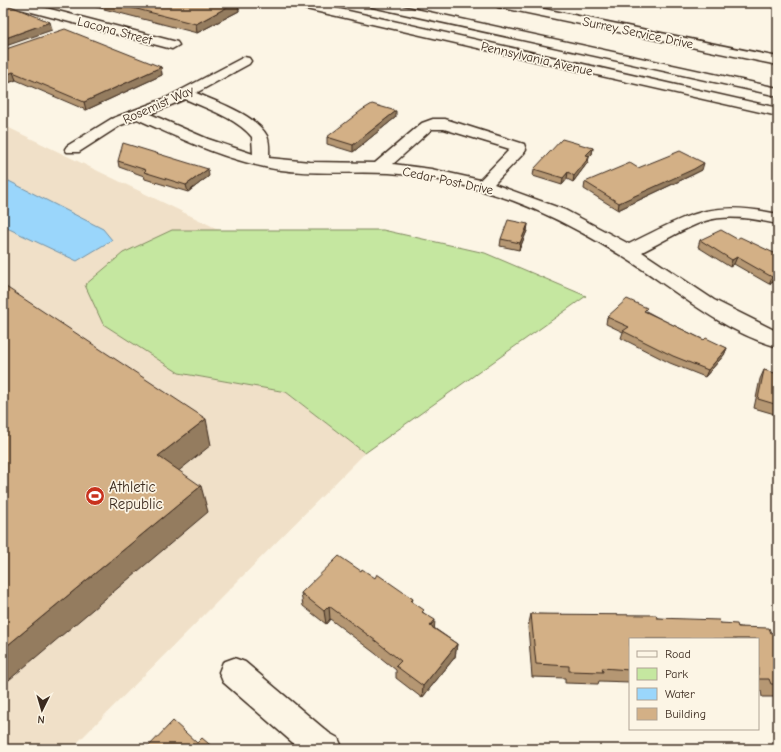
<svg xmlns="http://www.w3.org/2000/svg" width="781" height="752" font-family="'Comic Neue',sans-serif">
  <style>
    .built { fill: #f0e0c8 }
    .green { fill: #c5e7a0; stroke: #80885f }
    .water { fill: #9ad6fb; stroke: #7491a3 }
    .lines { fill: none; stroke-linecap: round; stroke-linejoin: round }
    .minor-casing { stroke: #3b2a1e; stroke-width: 3 }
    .trunk-casing { stroke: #3b2a1e; stroke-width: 3 }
    .minor { fill: #fcf5e5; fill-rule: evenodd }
    .trunk { fill: #fcf5e5; fill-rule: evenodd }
    .wall { fill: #b59773; stroke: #3b2a1e }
    .shaded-wall { fill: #947b5e; stroke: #3b2a1e }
    .building { fill: #d3b086; stroke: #3b2a1e }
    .labels { text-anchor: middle; stroke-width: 3.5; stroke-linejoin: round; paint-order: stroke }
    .far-street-label { font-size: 13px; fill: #3b2a1e; stroke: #fcf5e5 }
    .poi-label { font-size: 15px; fill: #3b2a1e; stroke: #fcf5e5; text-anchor: start }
  </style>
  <rect width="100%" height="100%" fill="#fcf5e5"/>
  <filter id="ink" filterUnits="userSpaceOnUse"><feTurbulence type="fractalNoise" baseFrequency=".025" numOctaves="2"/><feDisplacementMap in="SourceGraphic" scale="8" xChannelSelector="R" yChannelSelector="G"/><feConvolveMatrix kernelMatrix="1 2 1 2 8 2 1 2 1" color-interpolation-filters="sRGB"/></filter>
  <g filter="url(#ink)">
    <!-- built -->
    <polygon class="built" points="3,125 222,231 172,230 179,373 286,392 365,453 71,749 3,749"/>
    <!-- green -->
    <polygon class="green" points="172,230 383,230 485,253 586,296 365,453 286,392 179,373 103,324 85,285 123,253"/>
    <!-- water -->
    <polygon class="water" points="3,178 103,229 112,240 77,261 7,228 3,228"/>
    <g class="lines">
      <defs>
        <g id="minor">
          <polygon points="7,3 27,3 177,42 179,45 172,49 9,6"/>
          <polygon points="492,3 515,3 778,57 778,65 498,7"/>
          <path d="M244,57L249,58L251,61L249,64L196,93C217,102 256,115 267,136C270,143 269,151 269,158L310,162L375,163L422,123L433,119H445L524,144L526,150L524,153L494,184L565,210L629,244C688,215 710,199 778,214V224C755,219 729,214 705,221C684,228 662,242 642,252L714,300L778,332V347C720,331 675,289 625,258C590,236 553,216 514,201C474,187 432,176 389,173C353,171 316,175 281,170C230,162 183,140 137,119L121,125L79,152H67L65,149L67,146L111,119L166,98ZM185,99C208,109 236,118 252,137L253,154L208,139L150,114ZM432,129H444L510,149L480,180L431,169L393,164Z"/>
          <polygon points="234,658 245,662 329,733 338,738 343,749 300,749 223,682 219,672 223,662"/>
        </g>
        <g id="trunk">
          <polygon points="291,3 313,3 778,108 778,116 297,7"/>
          <polygon points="366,3 388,3 778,88 778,96 372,7"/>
        </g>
      </defs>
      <!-- minor casing -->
      <use href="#minor" class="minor-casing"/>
      <!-- trunk casing -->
      <use href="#trunk" class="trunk-casing"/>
      <!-- minor -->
      <use href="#minor" class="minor"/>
      <!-- trunk -->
      <use href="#trunk" class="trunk"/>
    </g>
    <!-- wall -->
    <g class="wall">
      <polygon points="81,3 238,3 239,11 197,33"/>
      <polygon points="3,50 161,67 162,75 86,110 16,80 3,85"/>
      <polygon points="396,117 353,152 327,144 327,137"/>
      <polygon points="593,148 592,154 589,157 588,162 573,182 567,179 562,185 533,176 534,169"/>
      <polygon points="118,161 209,176 188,192 145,179 144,176 119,167"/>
      <polygon points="702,170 692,175 618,210 584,189 585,182"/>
      <polygon points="528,224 527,231 519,250 500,246 501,239"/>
      <polygon points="737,239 776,254 778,253 778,284 774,282 769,284 734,264 730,267 698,247 700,240"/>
      <polygon points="646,311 663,320 704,340 727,348 724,355 705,377 670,363 621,338 623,332 606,324 607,317"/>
      <polygon points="764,370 778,374 778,415 754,408 760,379"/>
      <polygon points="361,571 413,599 412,602 424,613 434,628 457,644 455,657 422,698 396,678 396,670 376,654 330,619 326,624 303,606 301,593"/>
      <polygon points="531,614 657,618 720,623 771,633 778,633 778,697 762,697 761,691 758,691 758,639 630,639 630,682 599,681 598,684 565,683 565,678 532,677 528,627"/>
    </g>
    <!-- shaded-wall -->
    <g class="shaded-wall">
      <polygon points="235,3 238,3 239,11 197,33 196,24"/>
      <polygon points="50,22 52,30 3,47 3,39"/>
      <polygon points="161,67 162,75 86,110 84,102"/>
      <polygon points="13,72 16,80 3,85 3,76"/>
      <polygon points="396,111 396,117 353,152 353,145"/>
      <polygon points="593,148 592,154 589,157 588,162 573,182 574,176 586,155"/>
      <polygon points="704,163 702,170 692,175 618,210 619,203"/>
      <polygon points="208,169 209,176 188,192 186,185"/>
      <polygon points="568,172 567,179 562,185 563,178"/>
      <polygon points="528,224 527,231 519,250 520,243"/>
      <polygon points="737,257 734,264 730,267 732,260"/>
      <polygon points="777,275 774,282 769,284 772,277"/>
      <polygon points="727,348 724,355 705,377 708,370"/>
      <polygon points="206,419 211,445 166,481 158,456"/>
      <polygon points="201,486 208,512 3,685 3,649"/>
      <polygon points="329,606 330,619 326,624 324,611"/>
      <polygon points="435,620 434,633 430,626"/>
      <polygon points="457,644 455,657 422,698 423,686"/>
    </g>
    <!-- building -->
    <g class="building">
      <polygon points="3,3 50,22 3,39"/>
      <polygon points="113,3 235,3 196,24"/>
      <polygon points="65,29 161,67 84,102 13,72 3,76 3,50"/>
      <polygon points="372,104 396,111 353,145 327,137 362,110"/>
      <polygon points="562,139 593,148 586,155 590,156 574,176 568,172 563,178 534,169"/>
      <polygon points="123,143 208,169 186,185 144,172 146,170 118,161"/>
      <polygon points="680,151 704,163 694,169 619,203 585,182 630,163 638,168"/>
      <polygon points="508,220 528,224 520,243 501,239"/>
      <polygon points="721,230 737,239 740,237 776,254 778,253 778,276 777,275 772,277 737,257 732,260 700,240"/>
      <polygon points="3,285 206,419 158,456 201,486 3,649"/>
      <polygon points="627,299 647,308 644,311 663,320 704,340 706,338 727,348 708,370 673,356 623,331 629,327 607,317"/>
      <polygon points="764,370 778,374 778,405 758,399"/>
      <polygon points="339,556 361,571 362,569 375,578 377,574 413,599 411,601 424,610 422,612 435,620 430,626 457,644 423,686 396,666 401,661 376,641 329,606 324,611 301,593"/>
      <polygon points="531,614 656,615 657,618 719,620 720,623 737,624 738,627 769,628 771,633 778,633 778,684 771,684 769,679 758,679 758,639 630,639 630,670 602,668 603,672 569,671 569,666 536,664"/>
      <polygon points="173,721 197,743 202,738 215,749 146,749"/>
    </g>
  </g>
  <!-- icons -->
  <defs>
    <symbol id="stadium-disc" viewBox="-11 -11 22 22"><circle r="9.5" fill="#c8321e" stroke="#fcf5e5"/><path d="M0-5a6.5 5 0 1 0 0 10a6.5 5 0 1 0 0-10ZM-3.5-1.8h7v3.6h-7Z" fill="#fff"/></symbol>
  </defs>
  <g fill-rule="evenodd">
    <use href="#stadium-disc" x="84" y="485" width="22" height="22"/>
  </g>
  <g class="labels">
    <!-- far-street labels -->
    <g class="far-street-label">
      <text transform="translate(115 30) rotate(15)" y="5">Lacona Street</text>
      <text transform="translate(638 32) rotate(12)" y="5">Surrey Service Drive</text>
      <text transform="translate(537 58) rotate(13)" y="5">Pennsylvania Avenue</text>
      <text transform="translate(158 104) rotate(-24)" y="5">Rosemist Way</text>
      <text transform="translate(448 180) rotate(12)" y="5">Cedar Post Drive</text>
    </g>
    <!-- poi labels -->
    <g class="poi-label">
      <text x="109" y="492">Athletic<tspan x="109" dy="17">Republic</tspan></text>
    </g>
  </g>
  <!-- margin -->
  <rect width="781" height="752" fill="none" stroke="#fcf5e5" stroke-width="16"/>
  <rect x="8" y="8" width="765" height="736" fill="none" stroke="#3b2a1e" stroke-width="1.5" filter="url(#ink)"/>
  <!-- legend -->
  <rect x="629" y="638" width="130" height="92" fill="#fcf5e5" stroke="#afa495"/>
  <rect x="637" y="651" width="20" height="6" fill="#fcf5e5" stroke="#afa495"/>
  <text x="665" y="658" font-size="12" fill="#3b2a1e">Road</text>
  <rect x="637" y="668" width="20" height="12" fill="#c5e7a0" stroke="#afa495"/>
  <text x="665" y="678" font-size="12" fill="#3b2a1e">Park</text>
  <rect x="637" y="688" width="20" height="12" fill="#9ad6fb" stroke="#afa495"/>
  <text x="665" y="698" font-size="12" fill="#3b2a1e">Water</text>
  <rect x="637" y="708" width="20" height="12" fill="#d3b086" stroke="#afa495"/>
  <text x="665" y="718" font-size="12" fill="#3b2a1e">Building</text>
  <!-- north arrow -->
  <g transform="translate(42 710) rotate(185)" stroke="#fcf5e5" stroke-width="3" paint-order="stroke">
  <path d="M0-3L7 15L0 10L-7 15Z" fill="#3b2a1e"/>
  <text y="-6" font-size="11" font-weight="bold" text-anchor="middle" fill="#3b2a1e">N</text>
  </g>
</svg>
